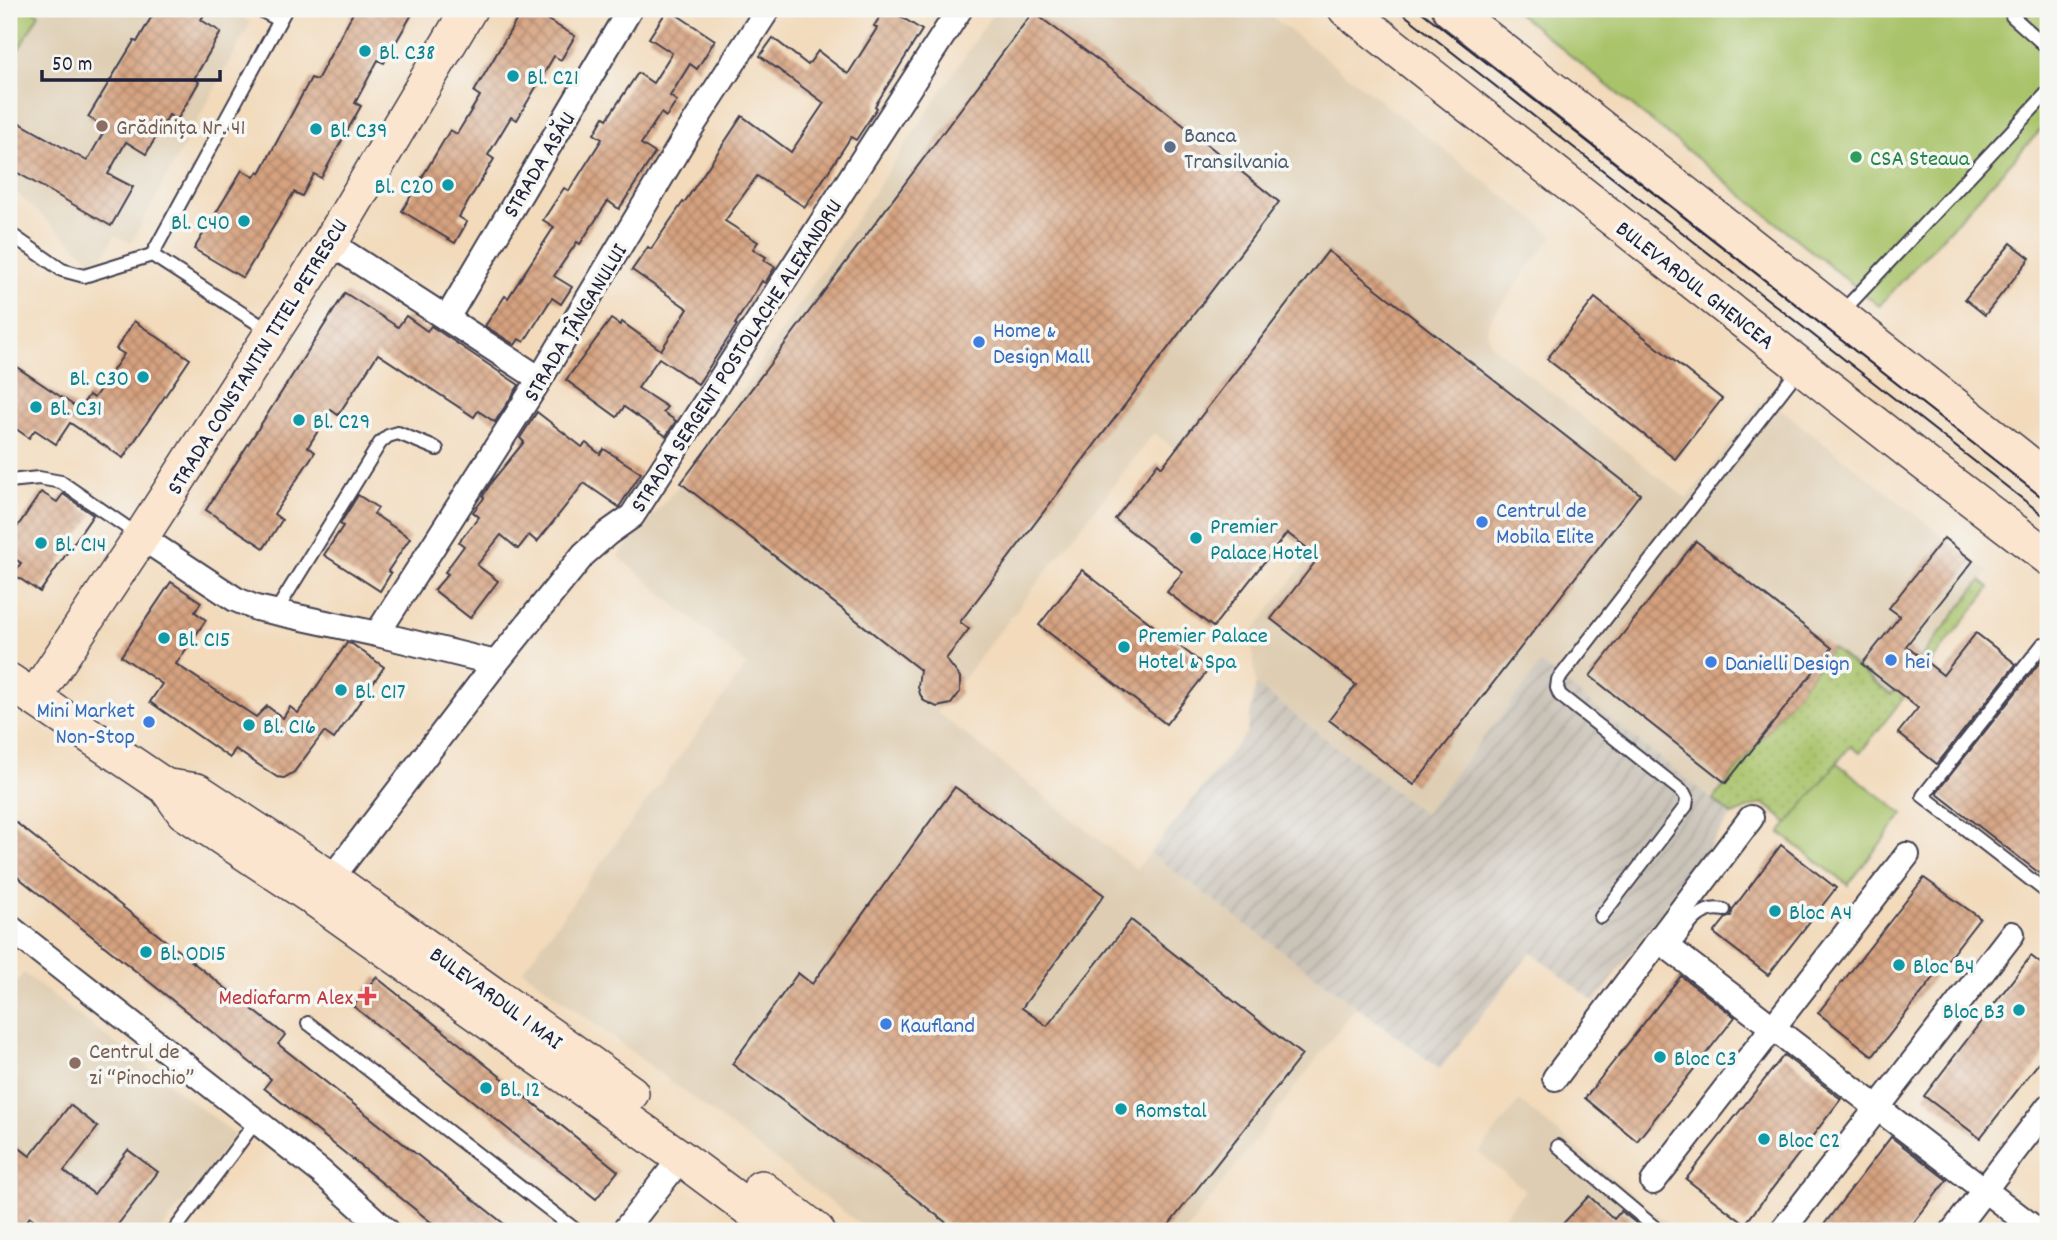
<svg xmlns="http://www.w3.org/2000/svg" width="2057" height="1240" font-family="Dekko,sans-serif">
  <style>
    .built { fill: #decdb2 }
    .industrial { fill: url(#industrial-furrows) }
    .grass { fill: url(#grass-dots); stroke: #657252; stroke-width: 2 }
    .park { fill: #a8c369; stroke: #657252; stroke-width: 2 }
    .building { fill: url(#building-cross-hatch) }
    .lines { fill: none; stroke-linecap: round; stroke-linejoin: round }
    .lane-casing { stroke: #413e4e; stroke-width: 16 }
    .street-casing { stroke: #413e4e; stroke-width: 28 }
    .secondary-casing { stroke: #413e4e; stroke-width: 38 }
    .lane { stroke: #fff; stroke-width: 12 }
    .street { stroke: #fff; stroke-width: 24 }
    .secondary { stroke: #fce5cf; stroke-width: 35 }
    .tram { stroke: #22223b; stroke-width: 2 }
    .culture-dot { fill: #0f9aa8; stroke: #f6f6f2; stroke-width: 2.5 }
    .education-dot { fill: #8d6e63; stroke: #f6f6f2; stroke-width: 2.5 }
    .service-dot { fill: #5c6f8a; stroke: #f6f6f2; stroke-width: 2.5 }
    .leisure-dot { fill: #2e9e5b; stroke: #f6f6f2; stroke-width: 2.5 }
    .shop-dot { fill: #3f7fe0; stroke: #f6f6f2; stroke-width: 2.5 }
    .health-dot { fill: #e0444e; stroke: #f6f6f2; stroke-width: 2.5 }
    .labels { text-anchor: middle; stroke-width: 7; stroke-linejoin: round; paint-order: stroke }
    .culture-label { font-size: 23px; fill: #0d838f; stroke: #f6f6f2; text-anchor: start }
    .education-label { font-size: 23px; fill: #785e54; stroke: #f6f6f2; text-anchor: start }
    .service-label { font-size: 23px; fill: #4e5e75; stroke: #f6f6f2; text-anchor: start }
    .leisure-label { font-size: 23px; fill: #27864d; stroke: #f6f6f2; text-anchor: start }
    .street-label { font-size: 23px; fill: #22223b; stroke: #f6f6f2 }
    .shop-label { font-size: 23px; fill: #366cbe; stroke: #f6f6f2; text-anchor: start }
    .health-label { font-size: 23px; fill: #be3a42; stroke: #f6f6f2; text-anchor: end }
  </style>
  <defs>
    <pattern id="industrial-furrows" width="10" height="10" patternUnits="userSpaceOnUse" patternTransform="scale(1.75)"><rect width="10" height="10" fill="#cac3b8"/><path d="M-1 1l2-2M0 10L10 0M9 11l2-2" fill="none" stroke="#ada79f"/></pattern>
    <pattern id="grass-dots" width="8" height="8" patternUnits="userSpaceOnUse" patternTransform="scale(1.75)"><rect width="8" height="8" fill="#a8c369"/><path d="M2 2h.1M6 6h.1" fill="none" stroke="#90a75c" stroke-width="1.8" stroke-linecap="round"/></pattern>
    <pattern id="building-cross-hatch" width="8" height="8" patternUnits="userSpaceOnUse" patternTransform="scale(1.75)"><rect width="8" height="8" fill="#d6a27f"/><path d="M0 0l8 8M0 8l8-8" fill="none" stroke="#ad8469"/></pattern>
  </defs>
  <rect width="100%" height="100%" fill="#f6f6f2"/>
  <filter id="ink" filterUnits="userSpaceOnUse"><feTurbulence type="fractalNoise" baseFrequency=".0143" numOctaves="2"/><feDisplacementMap in="SourceGraphic" scale="14" xChannelSelector="R" yChannelSelector="G"/><feConvolveMatrix kernelMatrix="1 2 1 2 8 2 1 2 1" color-interpolation-filters="sRGB"/></filter>
  <filter id="wash" filterUnits="userSpaceOnUse"><feTurbulence type="fractalNoise" baseFrequency=".00686" numOctaves="4" result="noise"/><feDisplacementMap in="SourceGraphic" scale="28" xChannelSelector="R" yChannelSelector="G"/><feGaussianBlur stdDeviation="1.57" result="paint"/><feColorMatrix in="noise" values="0 0 0 0 0 0 0 0 0 0 0 0 0 0 0 0 0 1.4 0 .05"/><feComposite in="paint" operator="in"/></filter>
  <g filter="url(#wash)">
    <rect width="100%" height="100%" fill="#f2dabb"/>
    <!-- built -->
    <g class="built">
      <polygon points="9,9 224,9 251,22 131,243 115,235 104,255 90,259 9,186"/>
      <polygon points="996,9 1262,9 1554,235 1489,321 1487,331 1491,345 1687,499 1765,397 1989,572 1891,695 1832,648 1713,800 1541,664 1424,814 1256,685 1251,634 1313,553 1154,433 937,712 1136,869 1150,853 1356,1007 1186,1231 869,1231 523,970 747,665 618,556 681,483"/>
      <polygon points="23,973 235,1134 161,1231 9,1231 9,992"/>
      <polygon points="1519,1101 1677,1231 1492,1231 1525,1190 1479,1153"/>
    </g>
    <!-- industrial -->
    <polygon class="industrial" points="1541,664 1732,815 1595,1002 1531,952 1440,1069 1150,853 1247,732 1256,685 1424,814"/>
    <!-- grass -->
    <polygon class="grass" points="1981,581 1990,588 1860,753 1850,746 1789,824 1763,803 1732,815 1713,800 1832,648 1891,695"/>
    <!-- park -->
    <g class="park">
      <polygon points="9,9 30,9 39,14 9,66"/>
      <polygon points="1513,9 2048,9 2048,122 1879,306"/>
      <polygon points="1837,763 1903,814 1848,885 1780,833"/>
    </g>
    <g id="blocks">
      <!-- building -->
      <g class="building">
        <polygon points="156,9 207,9 201,20 221,32 194,79 199,82 177,120 169,115 146,154 126,142 108,174 133,187 111,226 9,168 9,117 87,161 106,128 88,117 134,41 137,42"/>
        <polygon points="355,9 415,9 384,63 378,60 355,103 361,106 321,178 314,174 302,196 294,192 243,278 194,249 242,170 254,177 258,171 260,173 311,78 317,80"/>
        <polygon points="523,9 529,9 575,36 561,60 554,56 517,120 511,117 488,155 494,159 459,217 467,222 455,243 402,211 450,130 457,134 466,119 480,96 474,92"/>
        <polygon points="668,9 715,40 697,69 690,64 670,96 677,101 666,117 661,113 641,144 655,153 619,209 608,201 580,244 577,242 554,276 572,287 561,304 552,298 524,342 519,339 515,345 485,326 505,296 508,298 554,227 543,220 564,188 569,191 602,139 594,134 604,117 607,119 638,73 653,83 672,53 649,38"/>
        <polygon points="885,9 889,9 922,30 875,106 877,108 856,140 851,137 805,207 757,176 725,221 758,242 753,249 766,257 764,260 775,267 765,283 762,281 735,324 737,325 698,384 659,358 638,388 667,407 663,412 676,421 666,436 624,407 617,417 566,380 611,319 620,325 622,322 661,350 688,309 632,270 648,247 651,249 683,202 684,203 742,116 791,152 824,103 760,56 773,38 808,65 818,51 848,74 877,28 874,26"/>
        <polygon points="1033,12 1152,100 1279,202 960,622 969,629 946,659 960,677 960,692 951,704 937,707 924,701 920,694 918,687 920,670 681,483"/>
        <polygon points="2011,243 2030,258 1985,315 1965,299"/>
        <polygon points="1328,251 1640,494 1414,785 1329,720 1356,685 1271,619 1319,557 1287,533 1213,627 1167,592 1183,572 1115,519 1158,463 1162,467"/>
        <polygon points="345,293 398,327 406,316 427,331 431,326 519,385 495,422 478,411 474,417 378,354 338,415 331,410 308,447 315,452 274,514 282,520 264,548 206,510"/>
        <polygon points="1595,298 1722,399 1675,459 1547,359"/>
        <polygon points="134,321 190,359 123,458 70,423 56,444 35,430 29,438 9,424 9,362 79,409 75,415 89,395 94,398 124,354 116,349"/>
        <polygon points="537,412 582,447 586,443 600,454 604,449 641,473 619,507 584,483 537,542 529,535 518,549 501,535 477,565 498,581 470,618 434,590 448,574 445,572 464,546 459,542 479,517 473,512 484,498 483,496 493,480 524,442 520,438"/>
        <polygon points="41,492 57,502 63,494 93,515 40,592 13,574 21,563 9,555 9,539"/>
        <polygon points="358,495 378,508 374,514 410,538 388,571 391,573 380,591 324,555 343,526 340,524"/>
        <polygon points="1944,538 1973,561 1906,646 1943,675 1976,633 2016,664 1937,764 1898,733 1918,708 1862,664 1900,616 1889,608"/>
        <polygon points="1696,541 1832,648 1726,783 1590,676"/>
        <polygon points="1082,570 1209,669 1166,724 1039,625"/>
        <polygon points="171,582 201,602 195,612 206,620 176,664 256,717 267,706 283,718 290,707 298,713 347,643 352,644 384,667 334,739 324,732 294,772 284,778 277,777 235,749 230,758 150,702 162,684 121,656"/>
        <polygon points="2044,657 2048,658 2048,880 1936,793"/>
        <polygon points="955,787 1104,895 1022,1008 1047,1026 1131,920 1302,1055 1164,1231 957,1231 894,1182 732,1064 798,973 812,984"/>
        <polygon points="9,817 285,1035 278,1044 513,1231 442,1231 264,1088 271,1079 9,870"/>
        <polygon points="1781,845 1836,888 1768,975 1714,933 1726,918 1731,916 1733,909"/>
        <polygon points="1924,878 1980,918 1873,1056 1818,1013"/>
        <polygon points="2031,956 2048,969 2048,1051 1980,1138 1924,1096"/>
        <polygon points="1681,976 1735,1017 1637,1141 1585,1098"/>
        <polygon points="376,977 618,1171 596,1199 353,1006"/>
        <polygon points="1784,1055 1841,1099 1745,1224 1686,1179"/>
        <polygon points="70,1105 98,1127 64,1171 94,1194 128,1150 158,1172 113,1231 48,1231 30,1217 19,1231 9,1231 9,1140 30,1156"/>
        <polygon points="1891,1137 1947,1180 1907,1231 1819,1231"/>
        <polygon points="1589,1196 1614,1219 1621,1211 1646,1231 1556,1231"/>
      </g>
    </g>
  </g>
  <g filter="url(#ink)">
    <use href="#blocks" fill-opacity="0" stroke="#413e4e" stroke-width="2"/>
    <g class="lines">
      <defs>
        <g id="lane">
          <polyline points="258,9 279,20"/>
          <polyline points="2012,16 2048,48"/>
          <polyline points="9,233 62,270 84,276 152,255 271,332"/>
          <polyline points="152,255 286,9"/>
          <polyline points="1842,312 2048,92"/>
          <polyline points="9,481 39,478 61,482 138,535"/>
          <polyline points="275,613 380,443 388,436 398,433 437,449"/>
          <polyline points="2048,649 2043,644 1923,796 2048,893"/>
          <polyline points="1601,917 1686,806 1687,799 1684,793 1560,695 1557,688 1558,680 1799,369"/>
          <path d="M1671,950C1685,931 1698,904 1724,910"/>
          <polyline points="308,1023 577,1231"/>
          <polyline points="1558,1146 1659,1231"/>
          <polyline points="174,1231 257,1120"/>
        </g>
        <g id="street">
          <polyline points="330,243 540,379"/>
          <polyline points="447,318 630,9"/>
          <polyline points="141,537 235,599 256,608 377,634 496,663"/>
          <polyline points="377,634 540,379 687,134 768,9"/>
          <polyline points="331,879 496,663 584,554 608,533 632,516 960,9"/>
          <polyline points="9,927 321,1172 387,1231"/>
          <polyline points="1660,941 2038,1231"/>
          <polyline points="1555,1078 1751,818"/>
          <polyline points="1653,1182 1907,855"/>
          <polyline points="624,1231 681,1158"/>
          <polyline points="1782,1231 2012,934"/>
          <polyline points="1953,1231 2048,1107"/>
        </g>
        <g id="secondary">
          <polyline points="1346,9 1923,462 2048,557"/>
          <polyline points="1450,9 2048,479"/>
          <polyline points="9,681 166,787 184,812 315,899 681,1158 779,1231"/>
          <polyline points="34,698 141,537 330,243 469,9"/>
          <polyline points="169,787 197,791 331,879 631,1093"/>
          <polyline points="761,1188 817,1231"/>
        </g>
      </defs>
      <!-- lane casing -->
      <use href="#lane" class="lane-casing"/>
      <!-- street casing -->
      <use href="#street" class="street-casing"/>
      <!-- secondary casing -->
      <use href="#secondary" class="secondary-casing"/>
      <!-- lane -->
      <use href="#lane" class="lane"/>
      <!-- street -->
      <use href="#street" class="street"/>
      <!-- secondary -->
      <use href="#secondary" class="secondary"/>
      <!-- tram -->
      <g class="tram">
        <polyline points="1397,9 2048,519"/>
        <polyline points="1418,9 2048,502"/>
      </g>
    </g>
  </g>
  <!-- markers -->
  <g class="culture-dot">
    <circle cx="365" cy="51" r="7"/>
    <circle cx="513" cy="76" r="7"/>
    <circle cx="316" cy="129" r="7"/>
    <circle cx="448" cy="185" r="7"/>
    <circle cx="244" cy="221" r="7"/>
    <circle cx="143" cy="377" r="7"/>
    <circle cx="36" cy="407" r="7"/>
    <circle cx="299" cy="420" r="7"/>
    <circle cx="1196" cy="538" r="7"/>
    <circle cx="41" cy="543" r="7"/>
    <circle cx="164" cy="638" r="7"/>
    <circle cx="1124" cy="647" r="7"/>
    <circle cx="341" cy="690" r="7"/>
    <circle cx="249" cy="725" r="7"/>
    <circle cx="1775" cy="911" r="7"/>
    <circle cx="146" cy="952" r="7"/>
    <circle cx="1899" cy="965" r="7"/>
    <circle cx="2019" cy="1010" r="7"/>
    <circle cx="1660" cy="1057" r="7"/>
    <circle cx="486" cy="1088" r="7"/>
    <circle cx="1121" cy="1109" r="7"/>
    <circle cx="1764" cy="1139" r="7"/>
  </g>
  <g class="education-dot">
    <circle cx="102" cy="126" r="7"/>
    <circle cx="75" cy="1063" r="7"/>
  </g>
  <circle class="service-dot" cx="1170" cy="147" r="7"/>
  <circle class="leisure-dot" cx="1856" cy="157" r="7"/>
  <g class="shop-dot">
    <circle cx="979" cy="342" r="7"/>
    <circle cx="1482" cy="522" r="7"/>
    <circle cx="1891" cy="660" r="7"/>
    <circle cx="1711" cy="662" r="7"/>
    <circle cx="149" cy="722" r="7"/>
    <circle cx="886" cy="1024" r="7"/>
  </g>
  <path class="health-dot" d="M363.5 985.5h7v7h7v7h-7v7h-7v-7h-7v-7h7z"/>
  <g class="labels">
    <!-- culture labels -->
    <g class="culture-label">
      <text x="379" y="59">Bl. C38</text>
      <text x="527" y="84">Bl. C21</text>
      <text x="330" y="137">Bl. C39</text>
      <text x="434" y="193" text-anchor="end">Bl. C20</text>
      <text x="230" y="229" text-anchor="end">Bl. C40</text>
      <text x="129" y="385" text-anchor="end">Bl. C30</text>
      <text x="50" y="415">Bl. C31</text>
      <text x="313" y="428">Bl. C29</text>
      <text x="1210" y="533">Premier<tspan x="1210" dy="26">Palace Hotel</tspan></text>
      <text x="55" y="551">Bl. C14</text>
      <text x="1138" y="642">Premier Palace<tspan x="1138" dy="26">Hotel &amp; Spa</tspan></text>
      <text x="178" y="646">Bl. C15</text>
      <text x="355" y="698">Bl. C17</text>
      <text x="263" y="733">Bl. C16</text>
      <text x="1789" y="919">Bloc A4</text>
      <text x="160" y="960">Bl. OD15</text>
      <text x="1913" y="973">Bloc B4</text>
      <text x="2005" y="1018" text-anchor="end">Bloc B3</text>
      <text x="1674" y="1065">Bloc C3</text>
      <text x="500" y="1096">Bl. 12</text>
      <text x="1135" y="1117">Romstal</text>
      <text x="1778" y="1147">Bloc C2</text>
    </g>
    <!-- education labels -->
    <g class="education-label">
      <text x="116" y="134">Grădinița Nr. 41</text>
      <text x="89" y="1058">Centrul de<tspan x="89" dy="26">zi “Pinochio”</tspan></text>
    </g>
    <!-- service labels -->
    <g class="service-label">
      <text x="1184" y="142">Banca<tspan x="1184" dy="26">Transilvania</tspan></text>
    </g>
    <!-- leisure labels -->
    <g class="leisure-label">
      <text x="1870" y="165">CSA Steaua</text>
    </g>
    <!-- street labels -->
    <g class="street-label">
      <text transform="translate(538 164) rotate(-59)" y="8">STRADA ASĂU</text>
      <text transform="translate(1696 284) rotate(38)" y="8">BULEVARDUL GHENCEA</text>
      <text transform="translate(574 322) rotate(-59)" y="8">STRADA ȚÂNGANULUI</text>
      <text transform="translate(735 355) rotate(-57)" y="8">STRADA SERGENT POSTOLACHE ALEXANDRU</text>
      <text transform="translate(256 356) rotate(-58)" y="8">STRADA CONSTANTIN TITEL PETRESCU</text>
      <text transform="translate(497 997) rotate(36)" y="8">BULEVARDUL 1 MAI</text>
    </g>
    <!-- shop labels -->
    <g class="shop-label">
      <text x="993" y="337">Home &amp;<tspan x="993" dy="26">Design Mall</tspan></text>
      <text x="1496" y="517">Centrul de<tspan x="1496" dy="26">Mobila Elite</tspan></text>
      <text x="1905" y="668">hei</text>
      <text x="1725" y="670">Danielli Design</text>
      <text x="135" y="717" text-anchor="end">Mini Market<tspan x="135" dy="26">Non-Stop</tspan></text>
      <text x="900" y="1032">Kaufland</text>
    </g>
    <!-- health labels -->
    <g class="health-label">
      <text x="353" y="1004">Mediafarm Alex</text>
    </g>
  </g>
  <!-- margin -->
  <rect width="2057" height="1240" fill="none" stroke="#f6f6f2" stroke-width="35"/>
  <!-- scale -->
  <path d="M42 70v10h178v-10" fill="none" stroke="#22223b" stroke-width="3.5"/>
  <text x="52" y="70" font-size="21" fill="#22223b" stroke="#f6f6f2" stroke-width="5" paint-order="stroke">50 m</text>
</svg>
